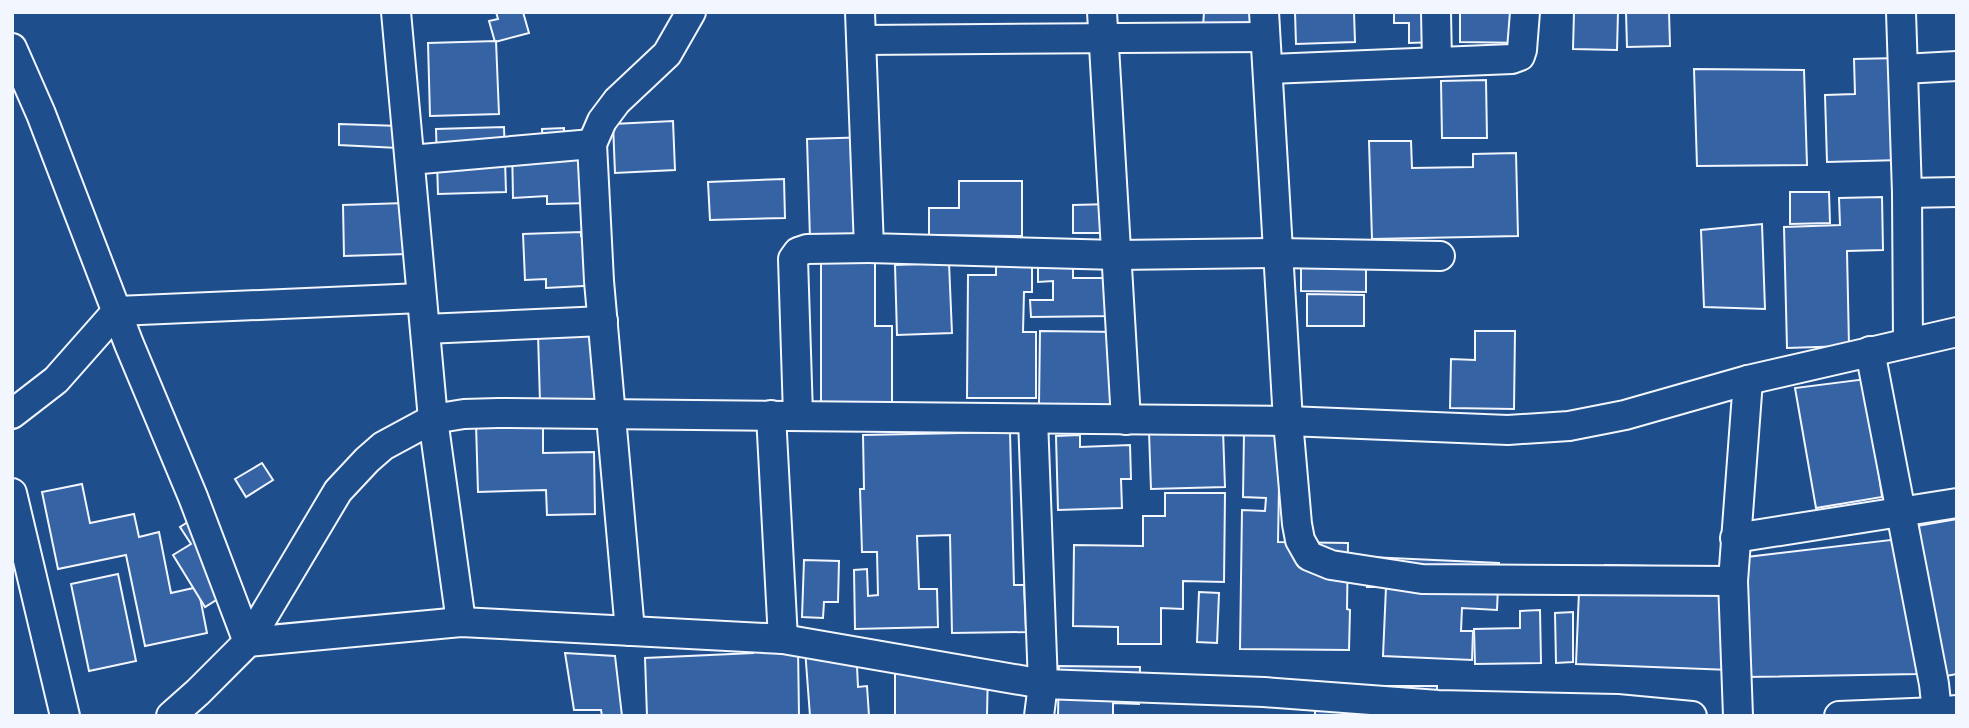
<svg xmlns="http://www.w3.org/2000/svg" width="1969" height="728" font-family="Commissioner,sans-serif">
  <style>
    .building { fill: #3563a3; stroke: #f2f6ff; stroke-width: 2 }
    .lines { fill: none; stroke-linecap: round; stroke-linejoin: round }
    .minor-casing { stroke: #f2f6ff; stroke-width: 32 }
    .minor { stroke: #1f4e8c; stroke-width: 28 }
  </style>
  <rect width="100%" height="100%" fill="#1f4e8c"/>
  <!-- building -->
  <g class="building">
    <polygon points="496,12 523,12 529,33 495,42 489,21 498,19"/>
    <polygon points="1204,12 1278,12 1277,30 1203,27"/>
    <polygon points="1295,12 1354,12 1355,42 1296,44"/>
    <polygon points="1394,12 1436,12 1437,42 1409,43 1409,23 1394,23"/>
    <polygon points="1460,12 1525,12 1525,43 1460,42"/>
    <polygon points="1574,12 1618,12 1617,50 1573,49"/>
    <polygon points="1626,12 1669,12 1670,46 1627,47"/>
    <polygon points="496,41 499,114 430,116 428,43"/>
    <polygon points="1899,58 1901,160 1827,162 1825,95 1855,94 1854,59"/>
    <polygon points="1694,69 1804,70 1807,165 1697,166"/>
    <polygon points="1486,80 1487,138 1442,138 1441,81"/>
    <polygon points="673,121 675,170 615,173 613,124"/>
    <polygon points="339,124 400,126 398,148 339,145"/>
    <polygon points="504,127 506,192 438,194 436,129"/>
    <polygon points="564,128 564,148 587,147 590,203 547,204 547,196 513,198 512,145 543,144 542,129"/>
    <polygon points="871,137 874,237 810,239 807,139"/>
    <polygon points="1369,141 1411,141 1412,168 1473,167 1473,154 1516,153 1518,236 1372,239"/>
    <polygon points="784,179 785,218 710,220 708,182"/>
    <polygon points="959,181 1022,181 1022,236 929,235 929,208 959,208"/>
    <polygon points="1790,192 1829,192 1830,223 1790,224"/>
    <polygon points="1882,197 1883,250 1847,251 1849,346 1787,348 1784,227 1840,225 1839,198"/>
    <polygon points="405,203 407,254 344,256 343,205"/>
    <polygon points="1111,204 1112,233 1073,233 1073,205"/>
    <polygon points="1762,224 1765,309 1704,307 1701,230"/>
    <polygon points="581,232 581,236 600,235 602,285 546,288 546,279 525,280 523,234"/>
    <polygon points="996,252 1032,252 1032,292 1024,292 1023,332 1036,332 1036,398 967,398 968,275 996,275"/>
    <polygon points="1038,259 1073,259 1073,278 1112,278 1113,316 1031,317 1030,300 1053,300 1053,281 1038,282"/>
    <polygon points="821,263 875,263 875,326 892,326 892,404 821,404"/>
    <polygon points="949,263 952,333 897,335 895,265"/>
    <polygon points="1301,265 1366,265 1366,292 1301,291"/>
    <polygon points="1307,294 1364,295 1364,326 1307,326"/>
    <polygon points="615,331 617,398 540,402 538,334"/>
    <polygon points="1040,331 1118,332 1117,406 1039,404"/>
    <polygon points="1475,331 1515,331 1514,409 1450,408 1451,359 1475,360"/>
    <polygon points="1866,379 1882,497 1816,508 1795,388"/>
    <polygon points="543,422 543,453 594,452 595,514 547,515 546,490 478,492 476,424"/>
    <polygon points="1223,430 1225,487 1151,489 1149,432"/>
    <polygon points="1010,432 1014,585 1024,585 1026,632 952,633 950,535 917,536 919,589 937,589 938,627 855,629 854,570 867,569 868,596 878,595 877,552 862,552 860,489 864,489 863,435"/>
    <polygon points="1244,433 1297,434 1296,488 1279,487 1278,542 1348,543 1347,609 1350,610 1349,650 1240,649 1242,510 1265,511 1266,498 1243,497"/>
    <polygon points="1080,435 1080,447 1130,445 1131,479 1121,479 1122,508 1058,510 1056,436"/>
    <polygon points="262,463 273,480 246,497 235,479"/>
    <polygon points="82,484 90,523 134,514 139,537 159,532 171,593 198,587 207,633 145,646 126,555 58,569 42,492"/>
    <polygon points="1165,493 1225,493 1224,582 1183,581 1183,609 1161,608 1161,644 1118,644 1118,627 1073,626 1074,545 1143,546 1143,516 1165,516"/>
    <polygon points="194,518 237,587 205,607 173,555 191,544 180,527"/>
    <polygon points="1957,519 1957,674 1946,676 1917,526"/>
    <polygon points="1899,539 1918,674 1744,677 1747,557"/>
    <polygon points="1369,557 1499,563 1497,610 1462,608 1461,631 1473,631 1472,660 1383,656 1386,587 1367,587"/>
    <polygon points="804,560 839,561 838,602 824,602 823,618 802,617"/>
    <polygon points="1605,565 1651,566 1651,574 1689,594 1732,596 1730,670 1576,664 1580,567 1605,568"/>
    <polygon points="118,574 136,661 89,671 71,584"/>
    <polygon points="1199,592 1219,593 1217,643 1197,642"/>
    <polygon points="1540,610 1541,663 1475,664 1474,629 1520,628 1520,611"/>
    <polygon points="1573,612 1573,662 1556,663 1555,613"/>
    <polygon points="856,646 858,687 867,686 869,716 810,716 805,649"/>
    <polygon points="798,647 799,716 647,716 645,658 753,653 753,648"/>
    <polygon points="565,653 615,656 622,716 602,716 601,710 574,710"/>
    <polygon points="1059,666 1140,667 1139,704 1113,703 1113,716 1058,716"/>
    <polygon points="988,669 987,716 895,716 895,672"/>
    <polygon points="1380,686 1437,686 1437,716 1315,716 1315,707 1380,707"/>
  </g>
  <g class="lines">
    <defs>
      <g id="minor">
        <polyline points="396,12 433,419 461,622"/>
        <polyline points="860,12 869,248 1117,255 1278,253 1440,256"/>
        <polyline points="1102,12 1126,420"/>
        <polyline points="1264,12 1288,421 1297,524 1300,540 1309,556 1331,565 1422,579 1733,581"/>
        <polyline points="1436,12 1437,62"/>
        <polyline points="1901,12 1907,193 1908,342"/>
        <polyline points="863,40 1264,37"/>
        <polyline points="12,48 41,114 129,344 193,497 248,642 461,622 783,639 1043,684 1264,692 1438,705 1617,709 1692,716"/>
        <polyline points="1269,69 1512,59 1520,56 1522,50 1525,12"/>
        <polyline points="1903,69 1957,66"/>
        <polyline points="410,160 592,144"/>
        <polyline points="1907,193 1957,192"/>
        <polyline points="425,329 603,321"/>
        <polyline points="1870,351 1934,684 1937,712 1957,710"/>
        <polyline points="12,414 56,380 117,311 421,298"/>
        <polyline points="771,415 783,639"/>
        <polyline points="798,415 793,259 798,252 807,249 869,248"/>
        <polyline points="1033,419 1043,684 1039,716"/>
        <polyline points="12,493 65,716"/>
        <polyline points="1735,538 1957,503"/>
        <polyline points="630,631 599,281 592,144 602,121 617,101 667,54 691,12"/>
        <polyline points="171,716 198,692 248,642 338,491 367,460 383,446 433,419 464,414 498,413 1288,421 1508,430 1569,426 1625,415 1748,380 1957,332"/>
        <polyline points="1738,716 1733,581 1748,380"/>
        <polyline points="1839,716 1937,712"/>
      </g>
    </defs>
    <!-- minor casing -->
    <use href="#minor" class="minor-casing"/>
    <!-- minor -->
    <use href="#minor" class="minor"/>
  </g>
  <!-- border -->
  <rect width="1969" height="728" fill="none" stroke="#f2f6ff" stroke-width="28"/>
</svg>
